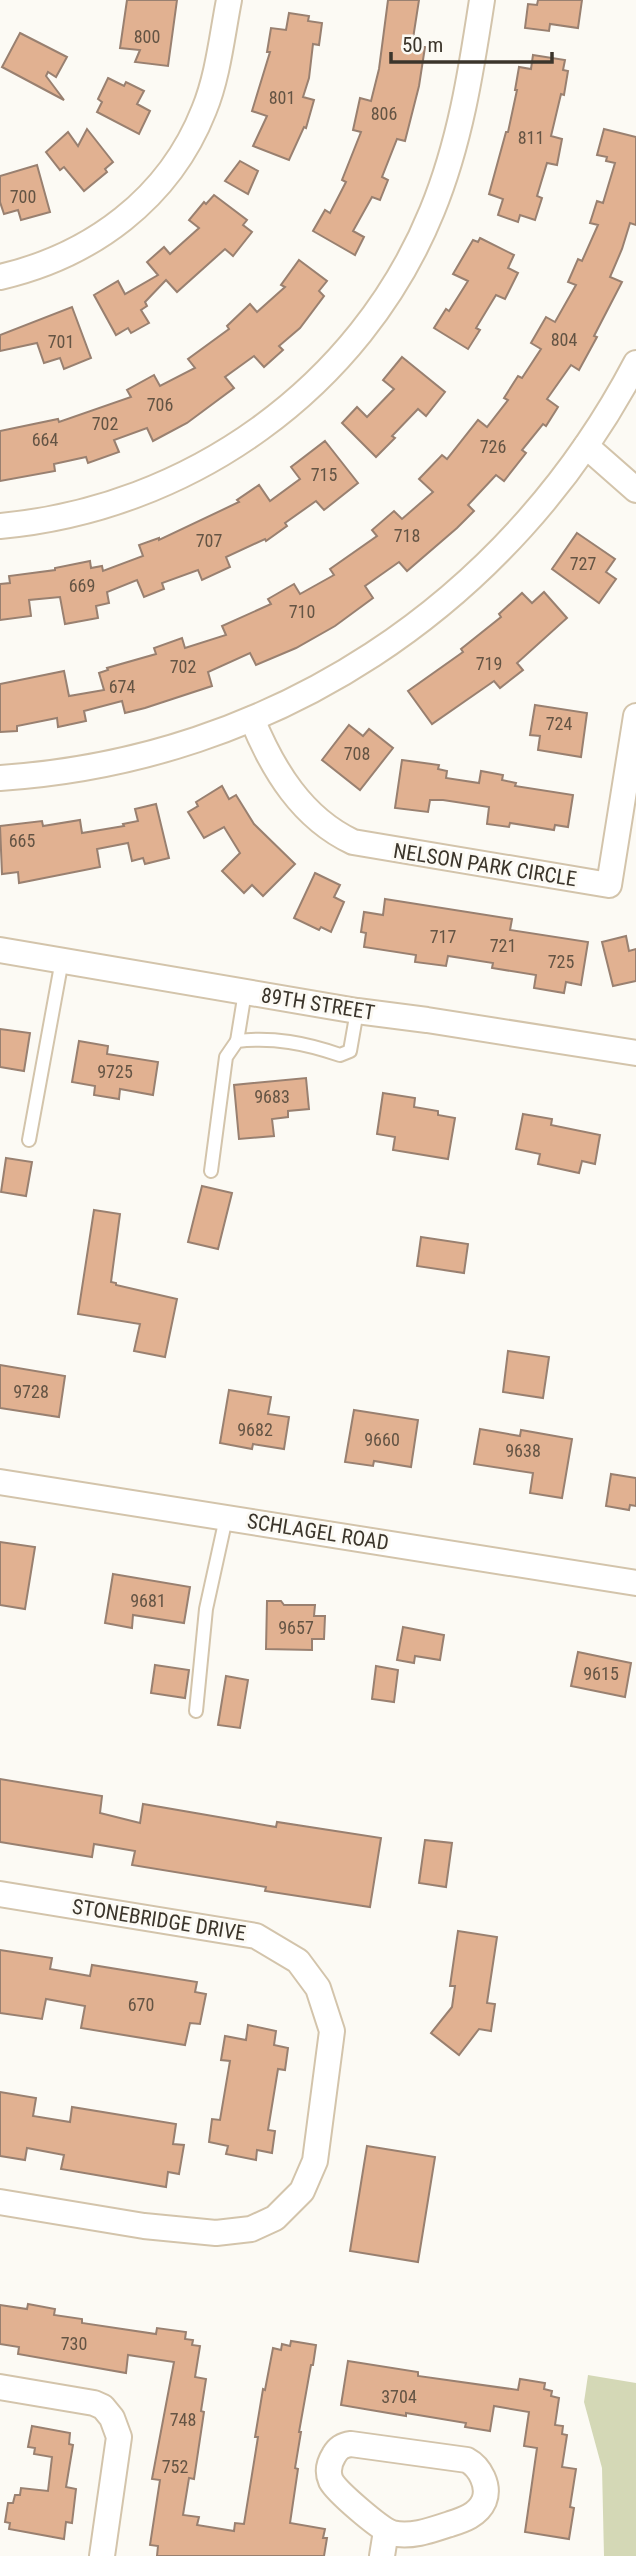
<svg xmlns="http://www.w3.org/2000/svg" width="636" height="2556" font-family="'Roboto Condensed',sans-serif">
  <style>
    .green { fill: #d4d8b6 }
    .building { fill: #e1b191; stroke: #998070; stroke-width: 2 }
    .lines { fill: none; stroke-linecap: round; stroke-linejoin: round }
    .lane-casing { stroke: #d3c4ab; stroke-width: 16 }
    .street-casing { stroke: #d3c4ab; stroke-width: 28 }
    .lane { stroke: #fff; stroke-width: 12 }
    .street { stroke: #fff; stroke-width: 24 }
    .labels { text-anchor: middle; stroke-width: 6; stroke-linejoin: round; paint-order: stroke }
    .number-label { font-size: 18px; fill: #645444 }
    .street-label { font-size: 21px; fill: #3b352b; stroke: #fcfaf4 }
  </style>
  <rect width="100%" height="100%" fill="#fcfaf4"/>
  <!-- green -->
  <polygon class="green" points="588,2375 636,2383 636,2556 604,2556 602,2468 584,2402"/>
  <!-- building -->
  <g class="building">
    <polygon points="127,0 177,0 168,66 135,62 140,50 120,48"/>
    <polygon points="388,0 419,0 412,45 425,47 419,86 405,141 397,139 382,177 388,180 380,200 372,197 353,231 364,237 355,255 313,231 325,210 330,213 346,182 342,180 361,132 353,130 360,98 371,101 379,69"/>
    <polygon points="538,0 582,0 578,28 550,24 549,31 525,28 528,4 537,5"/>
    <polygon points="289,13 309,16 308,21 322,23 319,45 313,44 309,78 303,97 314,100 306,128 304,127 289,160 253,146 267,116 252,111 270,52 267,52 271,28 286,30"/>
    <polygon points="20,33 67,57 56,77 48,72 46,76 64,100 2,67"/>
    <polygon points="533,55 565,60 563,70 568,71 564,95 561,94 551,136 562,139 557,165 547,163 537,196 542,198 535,220 520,215 518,222 498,215 503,199 489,194 506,132 508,132 517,90 515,90 519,67 531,69"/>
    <polygon points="108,78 124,86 126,82 144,91 137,104 150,111 139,134 97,112 102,102 98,99"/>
    <polygon points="87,129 113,162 105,169 107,172 84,191 64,167 60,170 46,152 68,132 78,146"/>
    <polygon points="604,129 636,137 636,225 630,223 622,249 610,277 622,282 594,336 597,337 579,370 571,365 547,399 558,407 546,426 543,424 522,450 526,453 504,481 496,475 468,505 474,511 457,528 407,571 399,562 365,586 373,598 335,626 296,648 256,665 250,653 208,672 212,686 145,708 125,713 122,701 84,711 86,721 58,727 57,718 17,726 17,731 0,732 0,684 64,671 69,696 104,690 99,673 108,670 107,668 156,654 154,648 182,638 185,648 226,635 222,626 271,604 268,599 294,584 300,594 334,575 330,569 377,536 372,530 394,511 402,519 433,492 419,479 442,455 447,459 478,420 487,427 508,400 504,398 518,376 522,378 541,349 531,343 546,317 555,322 576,285 568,282 578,259 582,261 598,225 590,223 597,201 603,203 615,163 606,161 607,157 597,155"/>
    <polygon points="240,161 258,171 248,194 225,181"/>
    <polygon points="37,165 50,212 21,220 18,210 4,214 0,202 0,176"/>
    <polygon points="214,195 247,220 243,225 252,232 233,256 225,249 177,292 166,280 145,302 147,306 141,310 149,323 131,333 128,328 116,335 94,295 118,281 125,294 158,275 147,262 164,247 170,254 199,228 189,220 204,202 206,204"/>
    <polygon points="480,238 514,255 508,268 518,273 505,299 496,295 476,328 480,330 468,349 434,328 446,309 449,311 468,281 453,274 473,240 478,242"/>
    <polygon points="299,260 327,281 319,291 324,296 300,328 279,346 283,350 264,367 254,356 225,377 234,388 187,423 153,441 147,428 114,440 119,452 88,463 86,457 54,464 55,471 0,481 0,431 58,419 59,422 131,397 127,390 154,375 160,386 195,368 188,359 229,329 227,326 250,304 257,312 285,287 281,285"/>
    <polygon points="72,307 91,358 64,369 60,358 44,363 37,343 0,351 0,335"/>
    <polygon points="402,357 445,392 426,416 418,409 392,436 395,438 376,457 342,423 357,407 367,417 394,389 383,380"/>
    <polygon points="325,441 358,483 324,510 316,501 285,523 287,526 266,541 265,539 226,557 230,567 202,580 198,570 162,583 164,589 144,597 137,580 107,592 109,603 96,606 98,618 65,624 60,597 29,600 31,616 0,620 0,584 10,583 9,576 55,570 55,568 90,561 91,568 102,566 103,571 143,556 139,545 159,538 159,540 239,502 237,500 259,485 270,501 300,479 291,467"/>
    <polygon points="577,533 615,559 606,572 616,579 599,603 552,569"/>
    <polygon points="544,592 567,618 517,663 523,670 500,688 494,681 432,724 408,691 463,652 461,649 501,617 499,614 522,593 532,603"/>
    <polygon points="535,705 587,713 581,757 538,750 540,736 530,735"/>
    <polygon points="349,725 363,736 369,729 393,748 360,790 322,760"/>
    <polygon points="402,760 439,765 438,769 447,771 446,778 479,783 481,771 503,775 502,780 516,783 515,786 573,795 568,827 555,825 554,830 510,823 509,827 487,824 489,807 443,800 430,800 428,812 395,808"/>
    <polygon points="222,786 229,799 236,795 254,824 295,864 263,896 252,885 244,893 222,871 240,853 224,827 204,838 188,812 198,806 196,802"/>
    <polygon points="156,804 169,858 145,864 143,858 132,861 128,843 97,849 100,867 19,883 18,872 2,874 0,826 42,821 43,826 80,820 82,833 124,826 123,824 138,821 135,809"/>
    <polygon points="315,873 340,885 334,897 344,902 331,932 321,927 319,930 294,918"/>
    <polygon points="385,899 512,919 510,930 588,942 581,985 566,982 564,993 534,988 536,975 492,968 493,963 448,956 446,966 415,962 416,955 364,947 366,933 361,932 364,912 383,915"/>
    <polygon points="626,936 629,951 636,949 636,981 613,986 602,942"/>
    <polygon points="0,1029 30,1033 24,1071 0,1067"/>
    <polygon points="79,1041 108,1046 107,1054 158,1062 153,1095 120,1089 119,1099 94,1095 95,1086 72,1082"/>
    <polygon points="306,1078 309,1109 288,1111 288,1117 272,1119 274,1136 239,1139 234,1085"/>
    <polygon points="383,1093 415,1098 414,1107 438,1111 438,1115 455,1118 448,1159 393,1150 395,1137 377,1134"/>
    <polygon points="523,1114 552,1119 551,1125 600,1135 595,1164 582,1161 579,1173 538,1164 540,1154 516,1149"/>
    <polygon points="6,1158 32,1162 26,1196 1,1192"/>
    <polygon points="202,1186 232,1193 218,1249 188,1242"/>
    <polygon points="94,1210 120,1214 111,1282 116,1283 116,1285 177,1299 165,1357 134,1351 140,1324 78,1314"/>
    <polygon points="421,1237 468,1244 464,1273 417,1266"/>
    <polygon points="508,1351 549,1357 543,1398 503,1392"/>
    <polygon points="0,1365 65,1376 59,1417 0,1408"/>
    <polygon points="229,1390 271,1397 268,1414 289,1417 284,1449 253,1444 252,1449 220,1443"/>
    <polygon points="354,1410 418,1420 411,1467 374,1461 373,1466 345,1462"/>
    <polygon points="480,1429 520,1436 521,1430 572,1439 562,1498 530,1493 533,1473 474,1464"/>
    <polygon points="611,1474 636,1478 636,1506 630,1505 629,1510 606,1506"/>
    <polygon points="0,1542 35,1547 25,1609 0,1605"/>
    <polygon points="113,1574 190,1587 184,1623 133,1615 132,1628 105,1623"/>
    <polygon points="267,1601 281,1601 284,1605 315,1605 314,1616 325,1616 324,1639 312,1639 312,1650 266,1649"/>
    <polygon points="403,1627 444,1635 440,1660 415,1656 414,1663 397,1660"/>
    <polygon points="578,1652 631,1663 625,1697 571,1686"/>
    <polygon points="155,1665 189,1670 185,1698 151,1693"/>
    <polygon points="376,1666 398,1670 394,1702 372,1699"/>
    <polygon points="226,1676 248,1680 240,1728 218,1725"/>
    <polygon points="0,1779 102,1796 100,1813 140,1823 143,1804 276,1827 277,1822 381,1838 370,1907 265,1891 266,1887 132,1865 135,1851 94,1844 92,1857 0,1842"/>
    <polygon points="425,1840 452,1843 446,1887 419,1883"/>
    <polygon points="458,1931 497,1937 487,2003 495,2004 491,2031 479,2029 459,2055 431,2033 452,2007 455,1986 450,1986"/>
    <polygon points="0,1950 52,1958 50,1969 90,1976 92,1965 197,1982 195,1992 206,1994 200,2024 190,2023 185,2045 81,2028 85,2006 46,1999 42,2019 0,2013"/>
    <polygon points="248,2025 276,2031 274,2045 288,2048 285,2070 278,2069 268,2130 275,2131 272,2153 257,2150 256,2160 226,2154 228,2146 209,2142 212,2119 220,2120 230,2061 221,2060 225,2036 246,2040"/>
    <polygon points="0,2092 36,2098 33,2116 70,2122 72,2107 176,2124 173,2144 184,2145 179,2174 168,2172 166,2187 61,2169 64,2155 27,2148 25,2160 0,2156"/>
    <polygon points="367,2146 435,2157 418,2262 350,2251"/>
    <polygon points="28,2304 55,2309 54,2315 82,2319 82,2323 156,2334 157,2328 186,2332 185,2339 193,2340 192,2345 200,2346 195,2377 206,2379 201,2411 204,2412 194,2479 189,2478 183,2515 199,2517 197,2525 234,2531 235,2523 244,2524 258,2437 255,2437 263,2389 265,2390 273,2348 281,2350 282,2344 290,2346 291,2341 316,2345 313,2365 311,2365 299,2432 301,2432 295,2468 298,2469 290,2523 325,2529 323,2538 327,2538 324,2556 157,2556 158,2546 150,2545 160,2480 152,2479 174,2362 128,2355 126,2373 18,2354 19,2347 0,2344 0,2305 27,2309"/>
    <polygon points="348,2361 418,2372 418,2376 518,2390 520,2379 545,2383 544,2389 552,2391 551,2396 559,2398 555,2425 563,2426 562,2434 567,2435 562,2467 576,2469 570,2507 574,2508 569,2539 525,2532 537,2448 524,2446 529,2412 494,2406 490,2431 465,2427 466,2423 406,2413 406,2416 341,2405"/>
    <polygon points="32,2426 70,2433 69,2444 73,2445 66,2487 76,2489 72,2523 66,2522 64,2539 9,2529 10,2523 5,2522 8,2503 13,2503 15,2495 20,2495 21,2488 48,2491 52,2457 34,2454 35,2448 28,2447"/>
  </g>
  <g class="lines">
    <defs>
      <g id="lane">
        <polyline points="237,1041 245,992"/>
        <polyline points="29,1140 62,960"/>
        <path d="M211,1171L226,1057L237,1041C274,1037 305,1043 340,1055L350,1051L357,1011"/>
        <polyline points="196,1711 206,1609 226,1518"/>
      </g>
      <g id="street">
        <path d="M0,277C91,256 169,199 204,110C218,76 222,36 229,0"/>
        <polyline points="586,446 636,490"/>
        <path d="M0,526C189,509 360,388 432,211C460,143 471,72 482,0"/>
        <path d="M252,719C273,770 302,818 353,842L609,885L636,716"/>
        <path d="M0,778C273,760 509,605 636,363"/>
        <polyline points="0,950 357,1011 427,1020 636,1053"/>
        <polyline points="0,1482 636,1583"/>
        <polyline points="0,1894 256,1936 298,1961 318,1988 332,2031 315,2161 302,2191 275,2218 251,2229 216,2233 144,2226 0,2202"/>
        <polyline points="0,2387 94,2403 103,2407 112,2418 119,2437 102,2556"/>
        <path d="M351,2444L467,2460C480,2467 490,2486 484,2501C478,2515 463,2520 450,2524C432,2530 410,2538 392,2533C380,2529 337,2492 331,2481C327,2472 329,2463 334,2455C338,2448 343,2445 351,2444Z"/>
        <polyline points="382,2556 386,2531"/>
      </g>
    </defs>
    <!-- lane casing -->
    <use href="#lane" class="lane-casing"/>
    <!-- street casing -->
    <use href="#street" class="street-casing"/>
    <!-- lane -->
    <use href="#lane" class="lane"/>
    <!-- street -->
    <use href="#street" class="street"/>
  </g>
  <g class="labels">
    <!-- number labels -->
    <g class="number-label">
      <text x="147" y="43">800</text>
      <text x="282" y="104">801</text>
      <text x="384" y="120">806</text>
      <text x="531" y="144">811</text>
      <text x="23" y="203">700</text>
      <text x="564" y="346">804</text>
      <text x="61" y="348">701</text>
      <text x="160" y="411">706</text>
      <text x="105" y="430">702</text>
      <text x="45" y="446">664</text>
      <text x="493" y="453">726</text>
      <text x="324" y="481">715</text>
      <text x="407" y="542">718</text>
      <text x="209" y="547">707</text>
      <text x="583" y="570">727</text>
      <text x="82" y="592">669</text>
      <text x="302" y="618">710</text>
      <text x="489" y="670">719</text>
      <text x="183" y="673">702</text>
      <text x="122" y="693">674</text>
      <text x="559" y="730">724</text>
      <text x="357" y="760">708</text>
      <text x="22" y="847">665</text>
      <text x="443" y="943">717</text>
      <text x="503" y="952">721</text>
      <text x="561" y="968">725</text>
      <text x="115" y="1078">9725</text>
      <text x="272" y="1103">9683</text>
      <text x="31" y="1398">9728</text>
      <text x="255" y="1436">9682</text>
      <text x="382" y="1446">9660</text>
      <text x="523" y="1457">9638</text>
      <text x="148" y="1607">9681</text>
      <text x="296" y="1634">9657</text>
      <text x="601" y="1680">9615</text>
      <text x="141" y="2011">670</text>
      <text x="74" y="2350">730</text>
      <text x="399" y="2403">3704</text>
      <text x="183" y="2426">748</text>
      <text x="175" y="2473">752</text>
    </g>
    <!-- street labels -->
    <g class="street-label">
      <text transform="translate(485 865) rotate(9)" y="7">NELSON PARK CIRCLE</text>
      <text transform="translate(318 1004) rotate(9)" y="7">89TH STREET</text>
      <text transform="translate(318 1532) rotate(9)" y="7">SCHLAGEL ROAD</text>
      <text transform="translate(159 1920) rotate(9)" y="7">STONEBRIDGE DRIVE</text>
    </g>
  </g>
  <!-- scale -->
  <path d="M391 52v10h161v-10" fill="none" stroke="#3b352b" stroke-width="3.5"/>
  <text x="402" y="52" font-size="21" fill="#3b352b" stroke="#fcfaf4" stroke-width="5" paint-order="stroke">50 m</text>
</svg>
